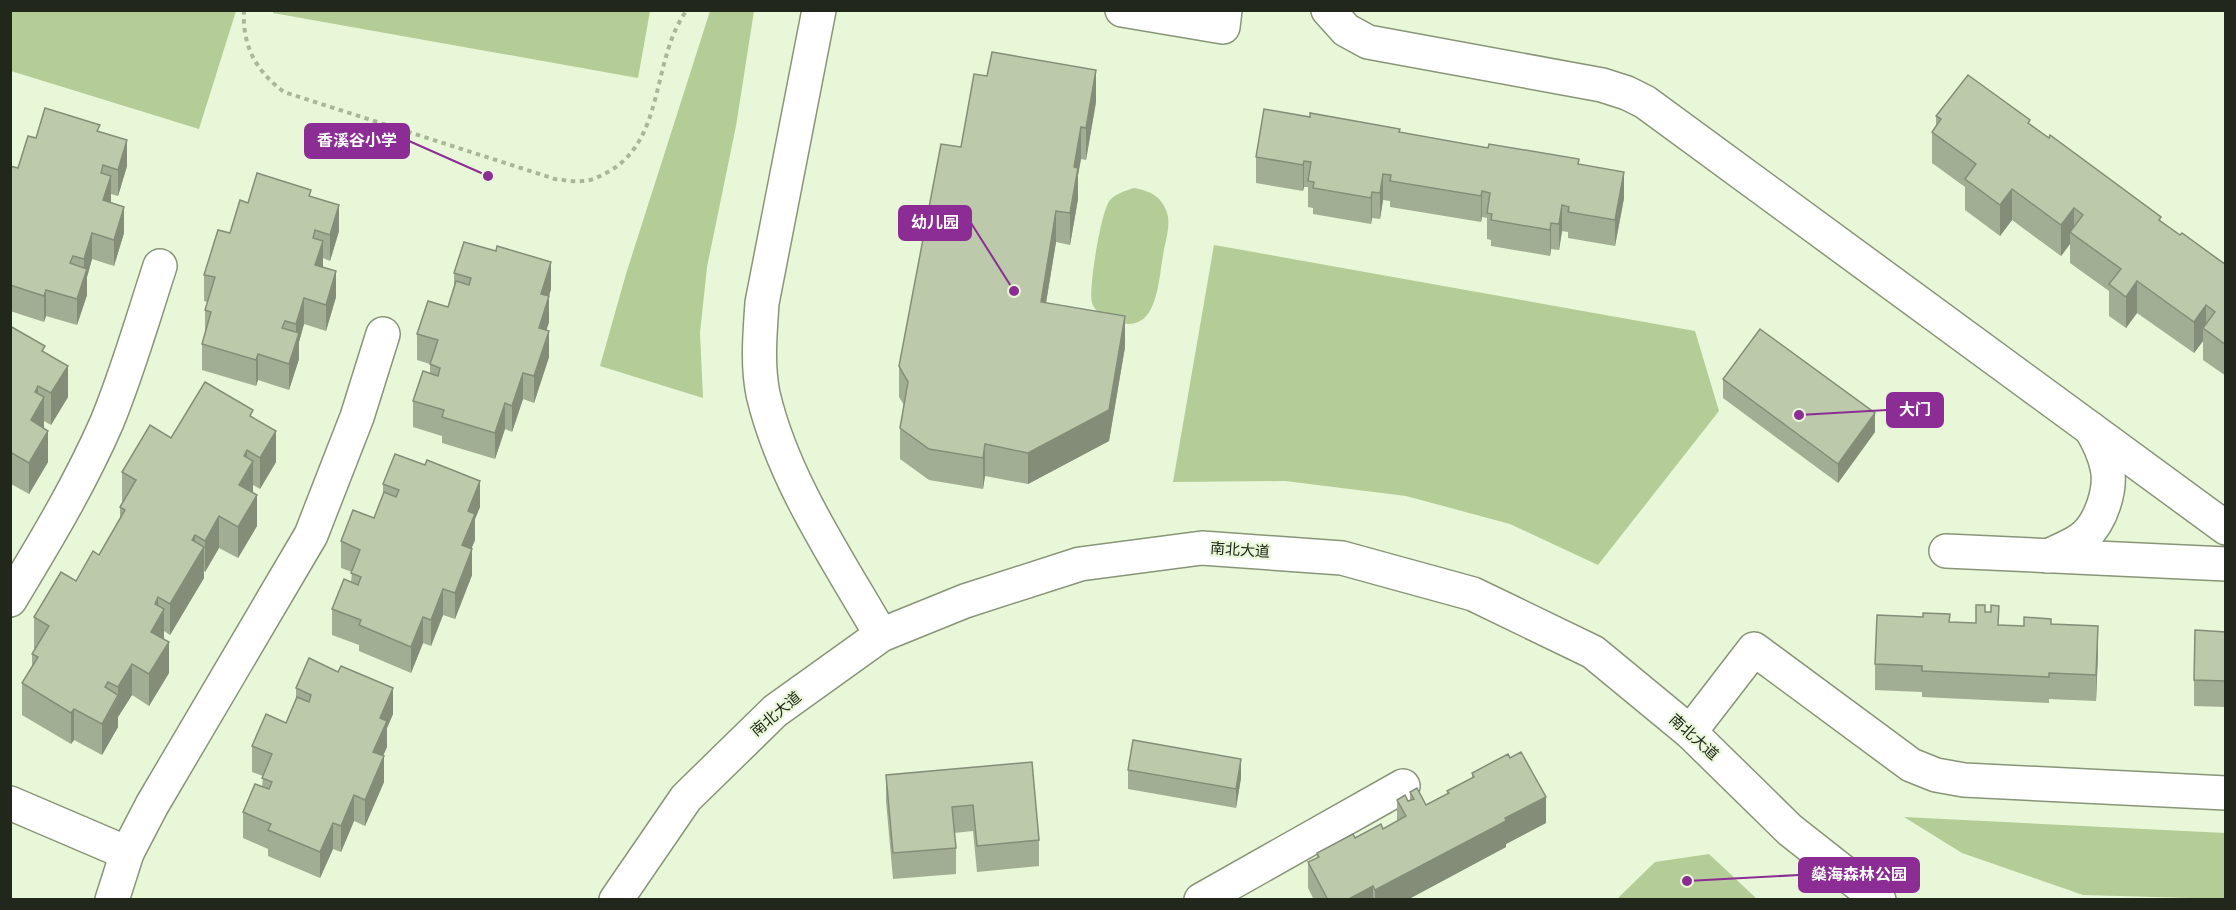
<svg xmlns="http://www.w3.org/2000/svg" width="2236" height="910" font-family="'IBM Plex Sans','Noto Sans SC',sans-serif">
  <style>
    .green { fill: #b4cc95 }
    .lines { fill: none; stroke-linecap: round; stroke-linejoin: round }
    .minor-casing { stroke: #889578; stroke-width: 36 }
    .path { stroke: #aab69c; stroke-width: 4; stroke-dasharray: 4.5 4.5; stroke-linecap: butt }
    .minor { stroke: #fff; stroke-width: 33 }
    .wall { fill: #a2ae93 }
    .shaded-wall { fill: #848d78 }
    .building { fill: #bccaab; stroke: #848d78; stroke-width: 1.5 }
    .labels { text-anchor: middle; stroke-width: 4.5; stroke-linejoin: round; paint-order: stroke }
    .street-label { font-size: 15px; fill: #22271b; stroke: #e8f7d7 }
    .leader { fill: none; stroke: #8c2d96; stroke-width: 2 }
    .callout-dot { fill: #8c2d96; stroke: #e8f7d7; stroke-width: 2 }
    .callout { fill: #8c2d96; stroke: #8c2d96; stroke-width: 2 }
    .callout-label { font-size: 16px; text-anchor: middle; font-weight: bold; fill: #fff }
  </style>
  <rect width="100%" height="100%" fill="#e8f7d7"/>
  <!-- green -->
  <g class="green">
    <polygon points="10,11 11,10 236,11 199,129 11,71"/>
    <polygon points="273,11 273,10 650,11 638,78 273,13"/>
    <polygon points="710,11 754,11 736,126 707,267 700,333 703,398 600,366 626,274"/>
    <path d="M1134,188C1149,191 1160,195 1166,210C1172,223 1165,242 1163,255C1158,285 1157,339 1112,320C1103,316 1096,313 1092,303C1088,291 1101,210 1110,200C1117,193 1125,191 1134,188Z"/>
    <polygon points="1214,245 1695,331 1719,411 1598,565 1510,524 1406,496 1285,481 1173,482"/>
    <polygon points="1904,817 2225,833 2225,899 2083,895 1962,853"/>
    <polygon points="1709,854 1757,899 1617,899 1655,862"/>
  </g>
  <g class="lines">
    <defs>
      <g id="minor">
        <path d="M819,10L762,303C760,333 757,364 763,394C783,480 838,560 881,635"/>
        <polyline points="1122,10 1223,27 1225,10"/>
        <polyline points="1328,10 1346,30 1368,42 1602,85 1627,93 1645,102 2226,528"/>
        <polyline points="1946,551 2226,564"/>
        <path d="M2048,556C2060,550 2075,545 2085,536C2101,521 2112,489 2107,467C2104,453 2098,441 2091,429"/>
        <path d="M10,600C45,542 80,484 107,422C128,371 143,318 160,266"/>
        <polyline points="1690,732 1754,649 1911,765 1936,775 1964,780 2226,793"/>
        <polyline points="10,803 127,853"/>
        <polyline points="112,900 127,853 152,805 311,535 357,417 383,334"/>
        <polyline points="616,900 686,798 775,711 881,635 965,601 1080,564 1202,548 1342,558 1473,594 1593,652 1690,732 1790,830 1879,900"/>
        <polyline points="1201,900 1403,786"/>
      </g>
    </defs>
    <!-- minor casing -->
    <use href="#minor" class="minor-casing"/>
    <!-- path -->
    <path class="path" d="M244,10C242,46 256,71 284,92L555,179C564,180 574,182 582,181C592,181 600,176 608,172C666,140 651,58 687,10"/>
    <!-- minor -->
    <use href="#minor" class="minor"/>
  </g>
  <!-- wall -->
  <g class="wall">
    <polygon points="987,76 1096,102 1086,160 1081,159 1078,175 1078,199 1070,245 1056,242 1046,303 1125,347 1109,441 1028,484 985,476 983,489 929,480 900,459 900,428 904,405 899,397 899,366 961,147"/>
    <polygon points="1936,116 2030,124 2180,235 2226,265 2226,376 2203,360 2203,341 2194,353 2137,313 2126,328 2109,316 2109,291 2070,263 2070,244 2061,256 2012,220 2000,236 1965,210 1965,187 1932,163 1932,132 1936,125"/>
    <polygon points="100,132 127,166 118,196 111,194 111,203 124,233 114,266 92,259 87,277 87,295 77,325 46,316 44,322 10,311 10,166 18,168 36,138"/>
    <polygon points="1400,132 1579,164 1624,198 1615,246 1568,238 1568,232 1562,231 1559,250 1551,249 1550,256 1491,246 1491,240 1487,239 1487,218 1482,217 1481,222 1390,207 1390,201 1383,200 1380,219 1372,218 1371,224 1313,214 1313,208 1308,207 1308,187 1304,187 1303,191 1256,183 1256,157"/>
    <polygon points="311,196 339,231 330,261 323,258 323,267 336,297 326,331 304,324 299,342 299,359 289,390 258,380 256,386 202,370 202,344 205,334 205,310 207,302 204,301 204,275 248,203"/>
    <polygon points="454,273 551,289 549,296 549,322 546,330 549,357 534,403 523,399 512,432 505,429 495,459 442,443 442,436 413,427 413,401 430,373 430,364 417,360 417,334 448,307 454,288"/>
    <polygon points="10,326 45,353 68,397 51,425 44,421 44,428 48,462 29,494 11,484"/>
    <polygon points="1723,379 1875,432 1838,483 1723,398"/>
    <polygon points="253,417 276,462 260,489 253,485 253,493 257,526 238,558 219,548 205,572 204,571 204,578 170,635 164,631 164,639 169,673 149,706 132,695 118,717 118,727 102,755 74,740 71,744 22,715 22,683 32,667 32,654 35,649 34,648 34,617 76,581 99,555 120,519 120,507 122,504 122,472 171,438"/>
    <polygon points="383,484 480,507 475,519 475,540 471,549 472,575 455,619 443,615 431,646 423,643 411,673 359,651 359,645 332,635 332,609 351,582 352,572 341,568 341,541 374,518 383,495"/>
    <polygon points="1950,622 2024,626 2051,624 2098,652 2096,701 2049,699 2049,703 1922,697 1922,692 1875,690 1875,664"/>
    <polygon points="2226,632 2226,707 2194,706 2194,680"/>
    <polygon points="296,688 393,714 387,728 387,747 383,756 384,782 365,826 354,821 341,852 333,849 320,878 268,856 268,849 243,838 243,812 262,787 263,776 252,772 252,746 286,723 296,700"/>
    <polygon points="1032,762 1039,840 1039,866 977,872 973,831 954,833 956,848 956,874 893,879 886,801 886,775"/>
    <polygon points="1128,770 1241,778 1236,808 1128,789"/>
    <polygon points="1472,773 1546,823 1506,844 1506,847 1407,900 1314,900 1308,888 1308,862 1317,858 1317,853 1355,838 1383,829 1397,821 1397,800 1408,801 1410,800 1410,792 1426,805 1447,794 1447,791 1472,778"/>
  </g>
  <!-- shaded-wall -->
  <g class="shaded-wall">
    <polygon points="1096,70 1096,102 1086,160 1086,128"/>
    <polygon points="1081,127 1081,159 1078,175 1078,199 1070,245 1070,213 1074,167"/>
    <polygon points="127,140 127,166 118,196 118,170"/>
    <polygon points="1304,161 1304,187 1303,191 1303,165"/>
    <polygon points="1624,172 1624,198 1615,246 1615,220"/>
    <polygon points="1383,174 1383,200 1380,219 1380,193"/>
    <polygon points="111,176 111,202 103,226 103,200"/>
    <polygon points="2012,189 2012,220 2000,236 2000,205"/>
    <polygon points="1482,191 1482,217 1481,222 1481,196"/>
    <polygon points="1372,192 1372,218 1371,224 1371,198"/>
    <polygon points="339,205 339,231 330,261 330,235"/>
    <polygon points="1562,205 1562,231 1559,250 1559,224"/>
    <polygon points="124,207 124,233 114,266 114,240"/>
    <polygon points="2074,208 2074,234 2070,232 2070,244 2061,256 2061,225"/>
    <polygon points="1056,211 1056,242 1041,333 1041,302"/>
    <polygon points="1551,223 1551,249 1550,256 1550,230"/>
    <polygon points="92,233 92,259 87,277 87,295 77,325 77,299 84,277 84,259"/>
    <polygon points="323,241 323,267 315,291 315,265"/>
    <polygon points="551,262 551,289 549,296 549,322 539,354 539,328 541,294"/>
    <polygon points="336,271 336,297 326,331 326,305"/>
    <polygon points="2137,281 2137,313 2126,328 2126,297"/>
    <polygon points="46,290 46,316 44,322 44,296"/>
    <polygon points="304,298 304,324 299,342 299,359 289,390 289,364 296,342 296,324"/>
    <polygon points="2206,305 2206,331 2203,328 2203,341 2194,353 2194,322"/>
    <polygon points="1125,316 1125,347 1109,441 1028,484 1028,453"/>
    <polygon points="549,331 549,357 534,403 534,376"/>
    <polygon points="258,354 258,380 256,386 256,360"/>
    <polygon points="68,366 68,397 51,425 51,393"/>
    <polygon points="523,373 523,399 512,432 512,406"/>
    <polygon points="38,386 38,407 44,397 44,428 31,420 35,392"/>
    <polygon points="505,403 505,429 495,459 495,433"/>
    <polygon points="1875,413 1875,432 1838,483 1838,464"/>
    <polygon points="48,431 48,462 29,494 29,463"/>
    <polygon points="276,431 276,462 260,489 260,458"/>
    <polygon points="985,444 985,476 983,489 983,458"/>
    <polygon points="247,450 247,472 253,461 253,492 239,485 244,456"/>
    <polygon points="480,481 480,507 475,519 475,540 462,571 462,545 468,511"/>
    <polygon points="257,495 257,526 238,558 238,527"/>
    <polygon points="219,516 219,548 205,572 205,541"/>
    <polygon points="195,535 195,561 204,547 204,578 170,635 170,604 192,540"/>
    <polygon points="472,549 472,575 455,619 455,593"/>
    <polygon points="443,589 443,615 431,646 431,620"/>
    <polygon points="158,597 158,619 164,609 164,640 151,632 155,604"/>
    <polygon points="423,617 423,643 411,673 411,647"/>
    <polygon points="2098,626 2098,652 2096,701 2096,675"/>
    <polygon points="169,642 169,673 149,706 149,674"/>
    <polygon points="132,664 132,695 118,717 118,727 102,755 102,724 118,697 118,687"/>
    <polygon points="393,688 393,714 387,728 387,747 373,778 373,752 380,718"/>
    <polygon points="74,709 74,740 71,744 71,713"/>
    <polygon points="384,756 384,782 365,826 365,800"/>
    <polygon points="1241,759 1241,778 1236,808 1236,789"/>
    <polygon points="354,795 354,821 341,852 341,826"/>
    <polygon points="1546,797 1546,823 1506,844 1506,847 1407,900 1375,900 1375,890 1505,818"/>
    <polygon points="333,823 333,849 320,878 320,852"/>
    <polygon points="1373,886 1373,900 1347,900"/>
  </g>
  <!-- building -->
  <g class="building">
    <polygon points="992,52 1096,70 1086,128 1081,127 1074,167 1078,168 1070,213 1056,211 1041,302 1125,316 1109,410 1028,453 985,444 983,458 929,449 900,428 908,382 899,366 941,144 961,147 974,74 987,76"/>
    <polygon points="1968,75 2030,120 2028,123 2049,138 2050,135 2161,217 2159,220 2180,235 2182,233 2226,265 2226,345 2203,328 2215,312 2206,305 2194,322 2137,281 2126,297 2109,284 2121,269 2070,232 2083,215 2074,208 2061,225 2012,189 2000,205 1965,179 1976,164 1932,132 1941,119 1936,116"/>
    <polygon points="45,108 100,125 97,131 127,140 118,170 103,165 101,173 111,176 103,200 124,207 114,240 92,233 84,259 73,256 70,263 87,269 77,299 46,290 44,296 10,285 10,166 18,168 28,136 36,138"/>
    <polygon points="1264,109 1310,117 1310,113 1400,129 1399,132 1488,148 1489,144 1579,159 1578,164 1624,172 1615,220 1568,212 1569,207 1562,205 1559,224 1551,223 1550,230 1491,220 1492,214 1487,213 1490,193 1482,191 1481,196 1390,181 1391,175 1383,174 1380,193 1372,192 1371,198 1313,188 1314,182 1308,181 1311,162 1304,161 1303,165 1256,157"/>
    <polygon points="257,173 311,190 309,196 339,205 330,235 315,230 313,238 323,241 315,265 336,271 326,305 304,298 296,324 285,321 282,328 299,333 289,364 258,354 256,360 202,344 211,312 205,310 215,277 204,275 218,230 230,233 240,200 248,203"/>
    <polygon points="464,242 496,251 497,246 551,262 541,294 549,296 539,328 549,331 534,376 523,373 512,406 505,403 495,433 442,417 444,410 413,401 423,371 438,376 440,368 430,364 438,340 417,334 428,301 448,307 456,281 469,285 471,278 454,273"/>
    <polygon points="10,326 45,346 42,351 68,366 51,393 38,386 35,392 44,397 31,420 48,431 29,463 10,452"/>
    <polygon points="1760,329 1875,413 1838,464 1723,379"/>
    <polygon points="205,382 253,410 250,416 276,431 260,458 247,450 244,456 253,461 239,485 257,495 238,527 219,516 205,541 195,535 192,540 204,547 170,604 158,597 155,604 164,609 151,632 169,642 149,674 132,664 118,687 108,682 105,687 118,695 102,724 74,709 71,713 22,683 38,657 32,654 49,626 34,617 61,572 76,581 93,551 99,555 125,510 120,507 136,480 122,472 150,425 171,438"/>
    <polygon points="395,454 425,465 427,460 480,481 468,511 475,514 462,545 472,549 455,593 443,589 431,620 423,617 411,647 359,625 361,620 332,609 344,579 358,585 361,577 351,573 360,550 341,541 353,510 374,518 384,492 396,497 399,490 383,484"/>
    <polygon points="1976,605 1985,605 1985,612 1991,612 1991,605 1999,606 1998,625 2024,626 2024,617 2051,619 2051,624 2098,626 2096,675 2049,673 2049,677 1922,671 1922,666 1875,664 1877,615 1923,617 1923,613 1950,614 1949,622 1976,623"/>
    <polygon points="2195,630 2226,632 2226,681 2194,680"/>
    <polygon points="309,658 338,672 341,666 393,688 380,718 387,721 373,752 384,756 365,800 354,795 341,826 333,823 320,852 268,830 271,824 243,812 255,784 269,789 272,782 262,778 272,754 252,746 266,714 286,723 297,697 309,702 311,695 296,688"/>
    <polygon points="1133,740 1241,759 1236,789 1128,770"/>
    <polygon points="1521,752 1546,797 1505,818 1506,821 1375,890 1373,886 1347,900 1328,900 1308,862 1319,857 1317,853 1353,834 1355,838 1381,824 1383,829 1406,816 1397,800 1405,795 1408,801 1414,799 1410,792 1417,788 1426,805 1449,793 1447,791 1474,777 1472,773 1508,754 1510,758"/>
    <polygon points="1032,762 1039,840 977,846 973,805 952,807 956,848 893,853 886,775"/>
  </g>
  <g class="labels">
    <!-- street labels -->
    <g class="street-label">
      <text transform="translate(1240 550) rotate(4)" y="5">南北大道</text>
      <text transform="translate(776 714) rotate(-40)" y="5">南北大道</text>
      <text transform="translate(1694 737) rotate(42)" y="5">南北大道</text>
    </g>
  </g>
  <!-- callouts -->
  <path class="leader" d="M488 176L409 141M1014 291L971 223M1799 415L1887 410M1687 881L1799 875"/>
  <g class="callout-dot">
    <circle cx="488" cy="176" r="6"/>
    <circle cx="1014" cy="291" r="6"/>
    <circle cx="1799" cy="415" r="6"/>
    <circle cx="1687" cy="881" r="6"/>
  </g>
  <g class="callout">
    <rect x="305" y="124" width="104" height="34" rx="6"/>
    <rect x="899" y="206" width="72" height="34" rx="6"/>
    <rect x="1887" y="393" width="56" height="34" rx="6"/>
    <rect x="1799" y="858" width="120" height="34" rx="6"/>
  </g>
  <g class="callout-label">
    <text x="357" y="146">香溪谷小学</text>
    <text x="935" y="228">幼儿园</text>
    <text x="1915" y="415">大门</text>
    <text x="1859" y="880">燊海森林公园</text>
  </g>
  <!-- border -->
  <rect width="2236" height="910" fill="none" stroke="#22271b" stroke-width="24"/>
</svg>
